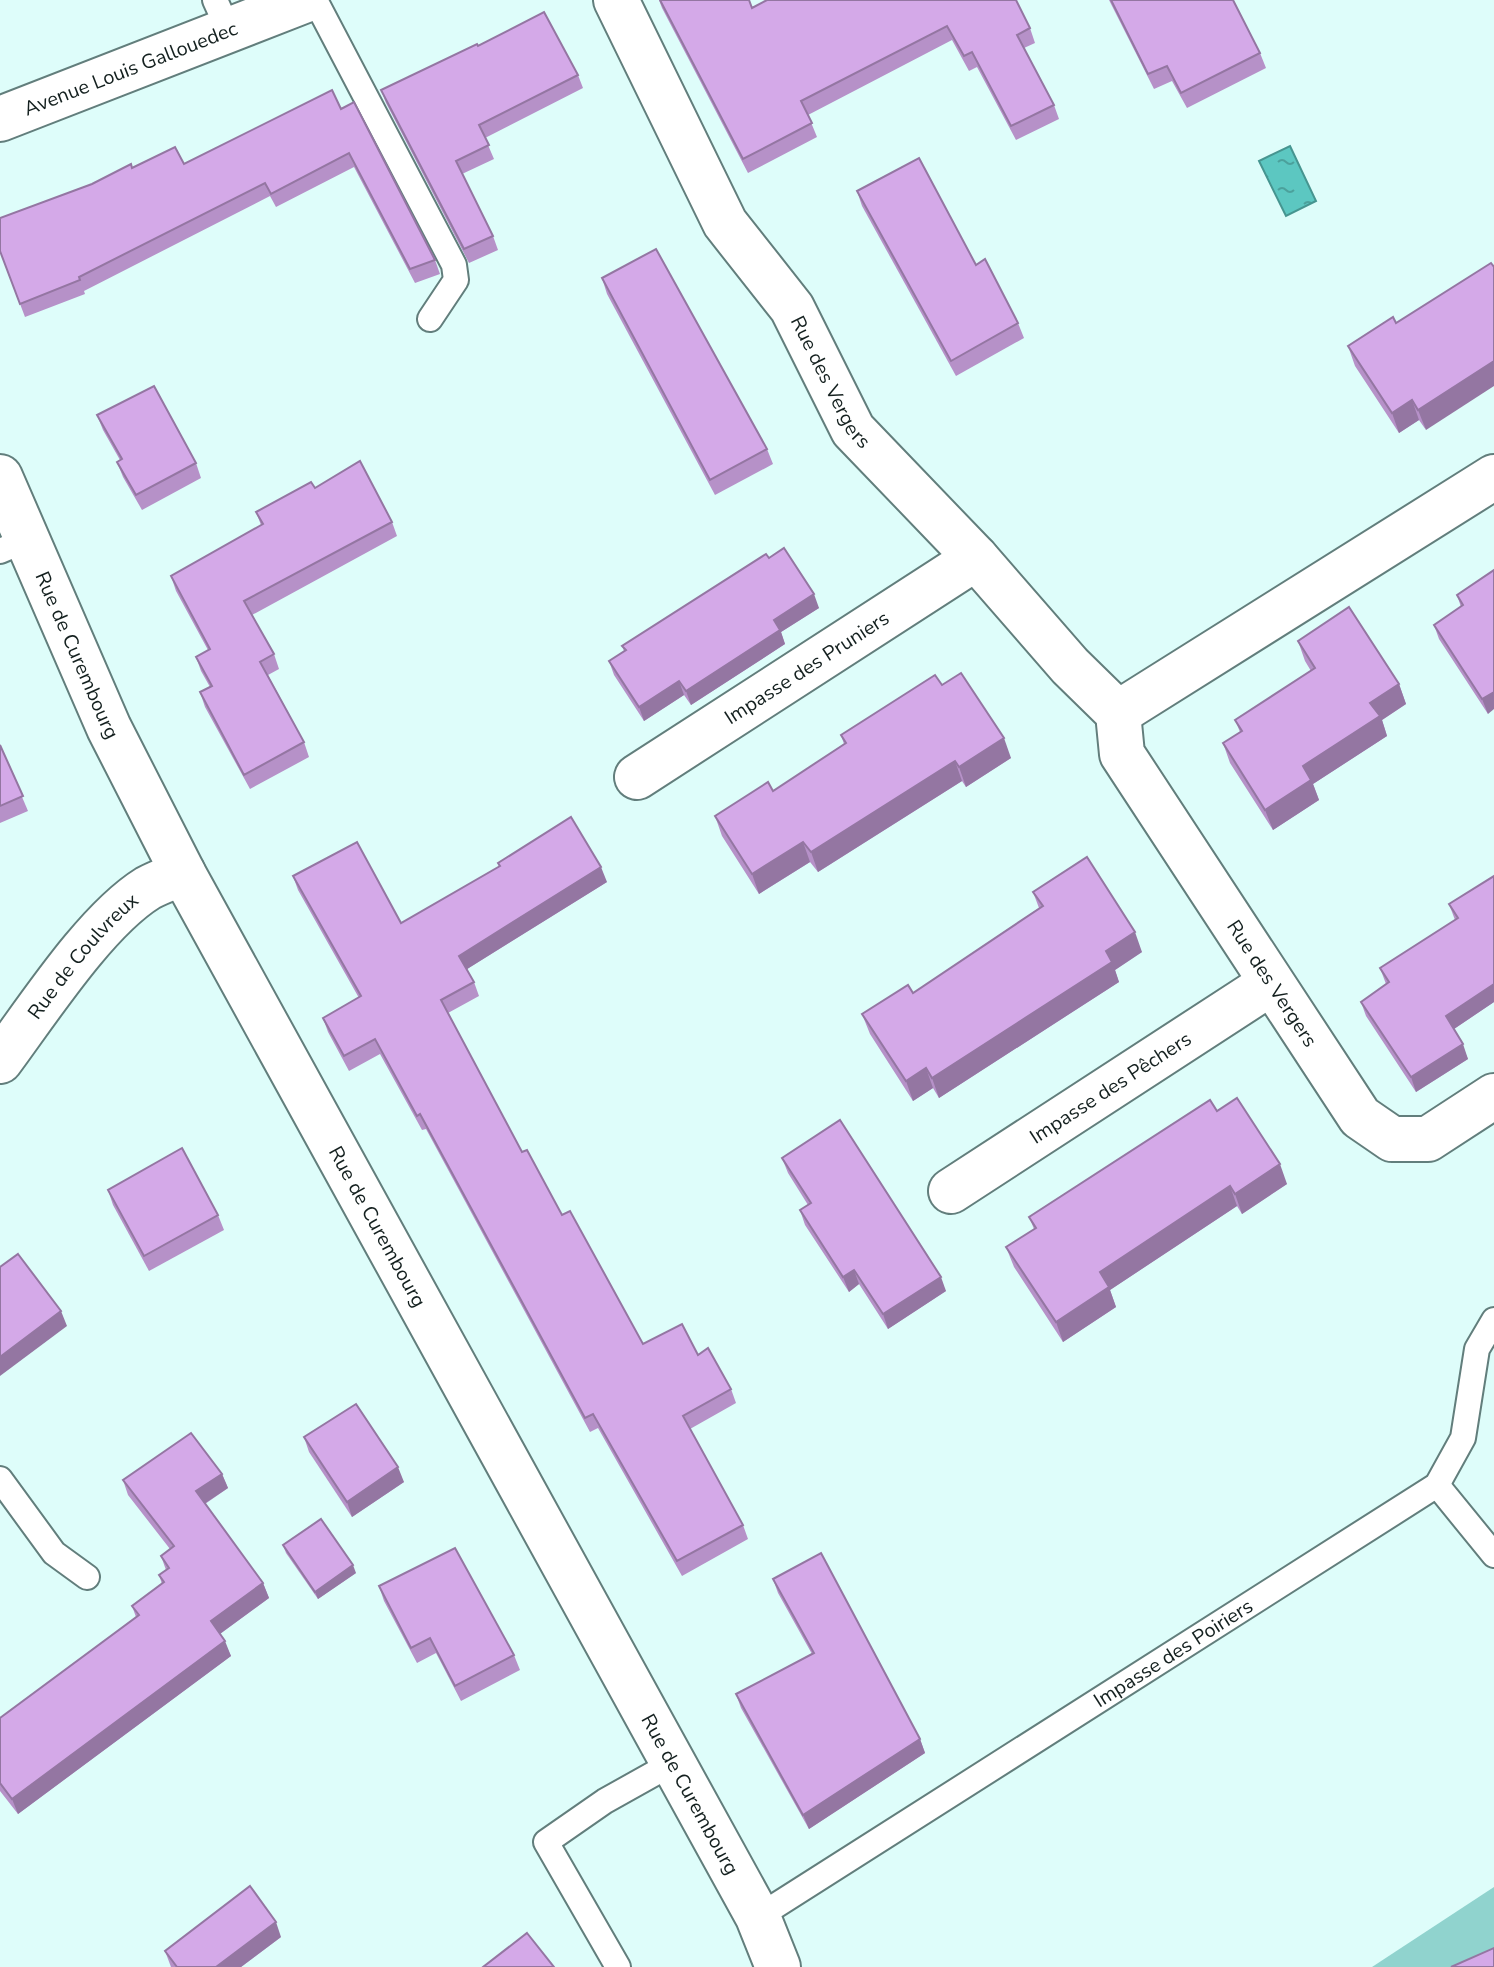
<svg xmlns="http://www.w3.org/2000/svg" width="1494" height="1967" font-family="'Nunito Sans',sans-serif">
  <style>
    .green { fill: #90d3ce }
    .water { fill: url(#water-ripples); stroke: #469590; stroke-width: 2 }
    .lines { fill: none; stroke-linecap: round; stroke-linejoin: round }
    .service-casing { stroke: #627e7c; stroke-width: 28 }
    .minor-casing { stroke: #627e7c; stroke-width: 48 }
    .secondary-casing { stroke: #627e7c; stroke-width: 48 }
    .service { stroke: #fff; stroke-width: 24 }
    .minor { stroke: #fff; stroke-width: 44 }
    .secondary { stroke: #fff; stroke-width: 44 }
    .wall { fill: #b691c8 }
    .shaded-wall { fill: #9476a2 }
    .building { fill: #d4a9e8; stroke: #9476a2; stroke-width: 2 }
    .labels { text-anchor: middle; stroke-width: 7; stroke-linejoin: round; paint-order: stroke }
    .street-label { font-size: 20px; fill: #14201f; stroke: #defdfa }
  </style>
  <defs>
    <pattern id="water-ripples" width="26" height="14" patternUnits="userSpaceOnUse" patternTransform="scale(2)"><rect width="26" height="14" fill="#5cc7c1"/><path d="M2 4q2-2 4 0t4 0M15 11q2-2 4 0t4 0" fill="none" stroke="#4ba19c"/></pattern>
  </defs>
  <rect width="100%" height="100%" fill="#defdfa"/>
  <!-- green -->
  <polygon class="green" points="1494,1887 1494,1953 1466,1967 1372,1967"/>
  <!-- water -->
  <polygon class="water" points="1290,146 1316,201 1286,216 1259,161"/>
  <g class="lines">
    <defs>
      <g id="service">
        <polyline points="215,0 229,31"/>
        <polyline points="315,0 454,265 456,280 430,319"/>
        <polyline points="0,551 26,540"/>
        <polyline points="0,1479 54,1553 87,1577"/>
        <polyline points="1437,1485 1494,1555"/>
        <path id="s1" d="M758,1917L1437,1485L1463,1438L1477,1349L1494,1320"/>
        <polyline points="618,1967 546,1842 605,1801 673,1763"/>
      </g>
      <g id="minor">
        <path id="s2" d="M616,0L725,223L792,308L853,430L976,558L1070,666L1118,713L1122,754L1360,1117L1392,1139H1428L1494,1096"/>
        <path id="s3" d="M0,477L109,728L183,873L758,1917L778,1967"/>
        <polyline points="1118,713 1494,477"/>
        <path id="s4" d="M637,777L976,558"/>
        <path id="s5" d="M0,1061C38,1010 95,921 148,888C159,882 171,878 183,873"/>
        <path id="s6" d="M951,1191L1271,983"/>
      </g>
      <g id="secondary">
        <path id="s7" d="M0,119L306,0"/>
      </g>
    </defs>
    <!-- service casing -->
    <use href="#service" class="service-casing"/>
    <!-- minor casing -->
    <use href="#minor" class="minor-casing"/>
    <!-- secondary casing -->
    <use href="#secondary" class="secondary-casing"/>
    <!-- service -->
    <use href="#service" class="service"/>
    <!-- minor -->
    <use href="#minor" class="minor"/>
    <!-- secondary -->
    <use href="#secondary" class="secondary"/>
  </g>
  <!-- wall -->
  <g class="wall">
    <polygon points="659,0 749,0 752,8 1030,28 1035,43 1024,48 1054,105 1059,119 1016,140 977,67 969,71 952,40 808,115 817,137 748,173 662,8"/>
    <polygon points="1109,0 1233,0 1260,53 1266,68 1187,108 1172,81 1154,89"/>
    <polygon points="478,46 578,75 583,88 485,138 494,159 462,174 493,236 498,250 469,263 386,103 381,90"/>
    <polygon points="341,109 435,260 440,274 415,283 354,167 276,207 270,196 84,291 85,294 25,317 0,251 132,168 184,164"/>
    <polygon points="857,191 1018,323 1024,338 956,376 862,206"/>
    <polygon points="602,278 767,449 773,464 715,495 607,294"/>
    <polygon points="1393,317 1426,430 1419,420 1399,433 1355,366 1348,346"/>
    <polygon points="97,415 196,463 201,478 142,510 123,477 117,462 120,460 103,430"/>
    <polygon points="315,488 392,522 397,536 252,615 274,654 279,669 268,675 304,742 309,757 250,789 205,707 200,692 210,687 201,671 196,657 208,650 176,591 171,576 261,525 256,512"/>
    <polygon points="769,558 819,608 781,632 785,644 691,705 684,695 644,721 614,675 609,661 624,651 622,646"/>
    <polygon points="1494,570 1488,714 1439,639 1434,625 1461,607 1457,595"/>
    <polygon points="1298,641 1399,684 1406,704 1382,720 1387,736 1313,784 1319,800 1273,830 1230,763 1223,743 1240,732 1235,720 1311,671 1305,661"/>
    <polygon points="942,685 1011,758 966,787 962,781 818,872 810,862 759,894 722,836 715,816 773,791 844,744 841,735"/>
    <polygon points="0,745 28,811 0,823"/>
    <polygon points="498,863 607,882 467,969 474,982 479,996 448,1013 522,1152 643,1344 698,1355 731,1389 736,1403 690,1429 743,1525 748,1539 682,1576 598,1428 590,1432 426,1129 422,1130 380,1054 349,1071 328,1032 323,1018 359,998 298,890 293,876 401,923 499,867"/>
    <polygon points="1494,876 1494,1002 1454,1029 1468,1059 1416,1092 1366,1016 1361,1002 1386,984 1380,968 1455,920 1449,904"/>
    <polygon points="1033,892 1142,952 1115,970 1119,982 939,1098 933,1088 913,1101 870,1034 862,1014 913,993 1039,908"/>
    <polygon points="1217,1111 1287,1184 1242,1214 1237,1206 1110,1290 1116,1307 1063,1342 1014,1267 1006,1247 1034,1229 1029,1217"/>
    <polygon points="782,1158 946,1291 888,1329 859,1284 849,1292 805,1225 800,1210 808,1205 788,1173"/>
    <polygon points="108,1190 218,1215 224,1230 149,1271 113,1205"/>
    <polygon points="304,1437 404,1482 352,1517 309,1452"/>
    <polygon points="222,1474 228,1488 205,1504 263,1583 269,1598 220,1634 231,1656 18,1814 0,1791 0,1718 136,1617 132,1606 162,1584 159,1575 166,1570 161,1556 170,1549 128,1495 123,1480"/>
    <polygon points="283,1545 356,1573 318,1599 286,1553"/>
    <polygon points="773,1579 920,1739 925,1753 809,1829 741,1708 736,1694 812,1654 778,1593"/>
    <polygon points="379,1586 514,1655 520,1670 461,1701 436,1653 417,1663 384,1601"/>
    <polygon points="281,1937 241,1967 171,1967 165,1951"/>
  </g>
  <!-- shaded-wall -->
  <g class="shaded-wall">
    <polygon points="1494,361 1494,386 1426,430 1418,410"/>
    <polygon points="1412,400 1419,420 1399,433 1392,413"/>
    <polygon points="814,594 819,608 781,632 785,644 691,705 686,691 774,620"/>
    <polygon points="679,681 684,695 644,721 639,707"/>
    <polygon points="1399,684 1406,704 1382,720 1387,736 1313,784 1319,800 1273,830 1265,810 1303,766 1370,703"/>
    <polygon points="1494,692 1494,709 1488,714 1482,699"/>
    <polygon points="1004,738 1011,758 966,787 959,767"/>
    <polygon points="955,761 962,781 818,872 811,852"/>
    <polygon points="803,842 810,862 759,894 752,874"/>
    <polygon points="601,867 607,882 464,971 459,956"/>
    <polygon points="1135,932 1142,952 1115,970 1119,982 939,1098 932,1078 1106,951"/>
    <polygon points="1494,984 1494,1002 1451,1031 1446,1016"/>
    <polygon points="1463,1044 1468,1059 1416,1092 1411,1077"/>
    <polygon points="926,1068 933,1088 913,1101 906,1081"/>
    <polygon points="1280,1164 1287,1184 1242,1214 1235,1194"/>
    <polygon points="1230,1186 1237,1206 1110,1290 1116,1307 1063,1342 1056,1322 1100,1272"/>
    <polygon points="854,1270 859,1284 849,1292 843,1277"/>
    <polygon points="941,1277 946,1291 888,1329 883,1314"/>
    <polygon points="61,1311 67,1326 0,1376 0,1357"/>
    <polygon points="398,1467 404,1482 352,1517 347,1502"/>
    <polygon points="222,1474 228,1488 201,1506 196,1491"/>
    <polygon points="353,1565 356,1573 318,1599 315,1592"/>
    <polygon points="263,1583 269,1598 217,1636 211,1621"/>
    <polygon points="225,1641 231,1656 18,1814 12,1799"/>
    <polygon points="920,1739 925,1753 809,1829 803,1815"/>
    <polygon points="276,1922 281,1937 241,1967 216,1967"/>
  </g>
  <!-- building -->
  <g class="building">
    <polygon points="660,0 749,0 752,8 767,0 1016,0 1030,28 1017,35 1054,105 1011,126 972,52 964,56 947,26 801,101 812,123 743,159"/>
    <polygon points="1111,0 1233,0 1260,53 1181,93 1167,66 1148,74"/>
    <polygon points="544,12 578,75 479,125 489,145 456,161 493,236 464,249 381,90 477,44 478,46"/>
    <polygon points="332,90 341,109 354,102 435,260 410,269 349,153 271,194 265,183 79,277 80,280 20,304 0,251 0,218 92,184 131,164 132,168 175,147 184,164"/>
    <polygon points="919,158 976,265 985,259 1018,323 951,361 857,191"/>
    <polygon points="656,249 767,449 710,480 602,278"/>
    <polygon points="1491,263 1494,267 1494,361 1418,410 1412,400 1392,413 1348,346 1393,317 1396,323"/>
    <polygon points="154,386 196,463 136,495 117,462 122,459 97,415"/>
    <polygon points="360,461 392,522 244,601 274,654 260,662 304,742 244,775 200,692 212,686 196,657 210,649 171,576 263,524 256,512 311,482 315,488"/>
    <polygon points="784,548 814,594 774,620 780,630 686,691 679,681 639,707 609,661 626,650 622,646 766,554 769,558"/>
    <polygon points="1494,570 1494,692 1482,699 1434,625 1463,605 1457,595"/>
    <polygon points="1349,607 1399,684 1370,703 1380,716 1303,766 1311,780 1265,810 1223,743 1242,731 1235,720 1315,668 1298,641"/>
    <polygon points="961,673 1004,738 959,767 955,761 811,852 803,842 752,874 715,816 768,782 773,791 846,743 841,735 935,675 942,685"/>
    <polygon points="0,745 23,796 0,806"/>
    <polygon points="571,817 601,867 459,956 474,982 441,1000 522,1152 527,1150 562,1215 570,1211 643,1344 682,1324 698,1355 708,1348 731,1389 683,1416 743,1525 677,1561 593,1414 585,1418 420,1114 417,1116 375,1039 344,1056 323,1018 361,996 293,876 357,842 401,923 500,866 498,863"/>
    <polygon points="1087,857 1135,932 1106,951 1112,962 932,1078 926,1068 906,1081 862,1014 908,985 913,993 1043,906 1033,892"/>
    <polygon points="1494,876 1494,984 1446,1016 1463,1044 1411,1077 1361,1002 1389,982 1380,968 1458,918 1449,904"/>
    <polygon points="1237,1098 1280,1164 1235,1194 1230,1186 1100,1272 1109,1287 1056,1322 1006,1247 1036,1228 1029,1217 1210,1100 1217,1111"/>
    <polygon points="840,1120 941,1277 883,1314 854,1270 843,1277 800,1210 811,1203 782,1158"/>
    <polygon points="182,1148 218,1215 144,1256 108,1190"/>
    <polygon points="18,1254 61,1311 0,1357 0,1267"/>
    <polygon points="356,1404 398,1467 347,1502 304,1437"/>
    <polygon points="191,1433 222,1474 196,1491 263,1583 211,1621 225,1641 12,1799 0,1783 0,1718 139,1615 132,1606 164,1582 159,1575 169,1568 161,1556 174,1546 123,1480"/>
    <polygon points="321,1519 353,1565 315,1592 283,1545"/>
    <polygon points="455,1548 514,1655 455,1686 430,1638 411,1648 379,1586"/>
    <polygon points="821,1553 920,1739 803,1815 736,1694 814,1653 773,1579"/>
    <polygon points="250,1886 276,1922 216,1967 177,1967 165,1951"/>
    <polygon points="527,1933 554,1967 483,1967"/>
    <polygon points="1494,1948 1494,1967 1451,1967"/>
  </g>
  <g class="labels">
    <!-- street labels -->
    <g class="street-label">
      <text dy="7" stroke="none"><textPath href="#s7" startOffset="140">Avenue Louis Gallouedec</textPath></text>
      <text dy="7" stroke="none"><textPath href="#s2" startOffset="440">Rue des Vergers</textPath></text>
      <text dy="7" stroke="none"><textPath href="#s3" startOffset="194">Rue de Curembourg</textPath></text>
      <text dy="7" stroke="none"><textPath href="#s4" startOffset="202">Impasse des Pruniers</textPath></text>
      <text dy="7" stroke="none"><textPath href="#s5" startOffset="134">Rue de Coulvreux</textPath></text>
      <text dy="7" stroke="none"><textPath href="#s2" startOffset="1196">Rue des Vergers</textPath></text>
      <text dy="7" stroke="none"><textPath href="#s6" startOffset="190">Impasse des Pêchers</textPath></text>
      <text dy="7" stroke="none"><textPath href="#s3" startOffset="840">Rue de Curembourg</textPath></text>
      <text dy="7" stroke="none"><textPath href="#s1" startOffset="492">Impasse des Poiriers</textPath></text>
      <text dy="7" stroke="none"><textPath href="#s3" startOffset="1488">Rue de Curembourg</textPath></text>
    </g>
  </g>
</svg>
